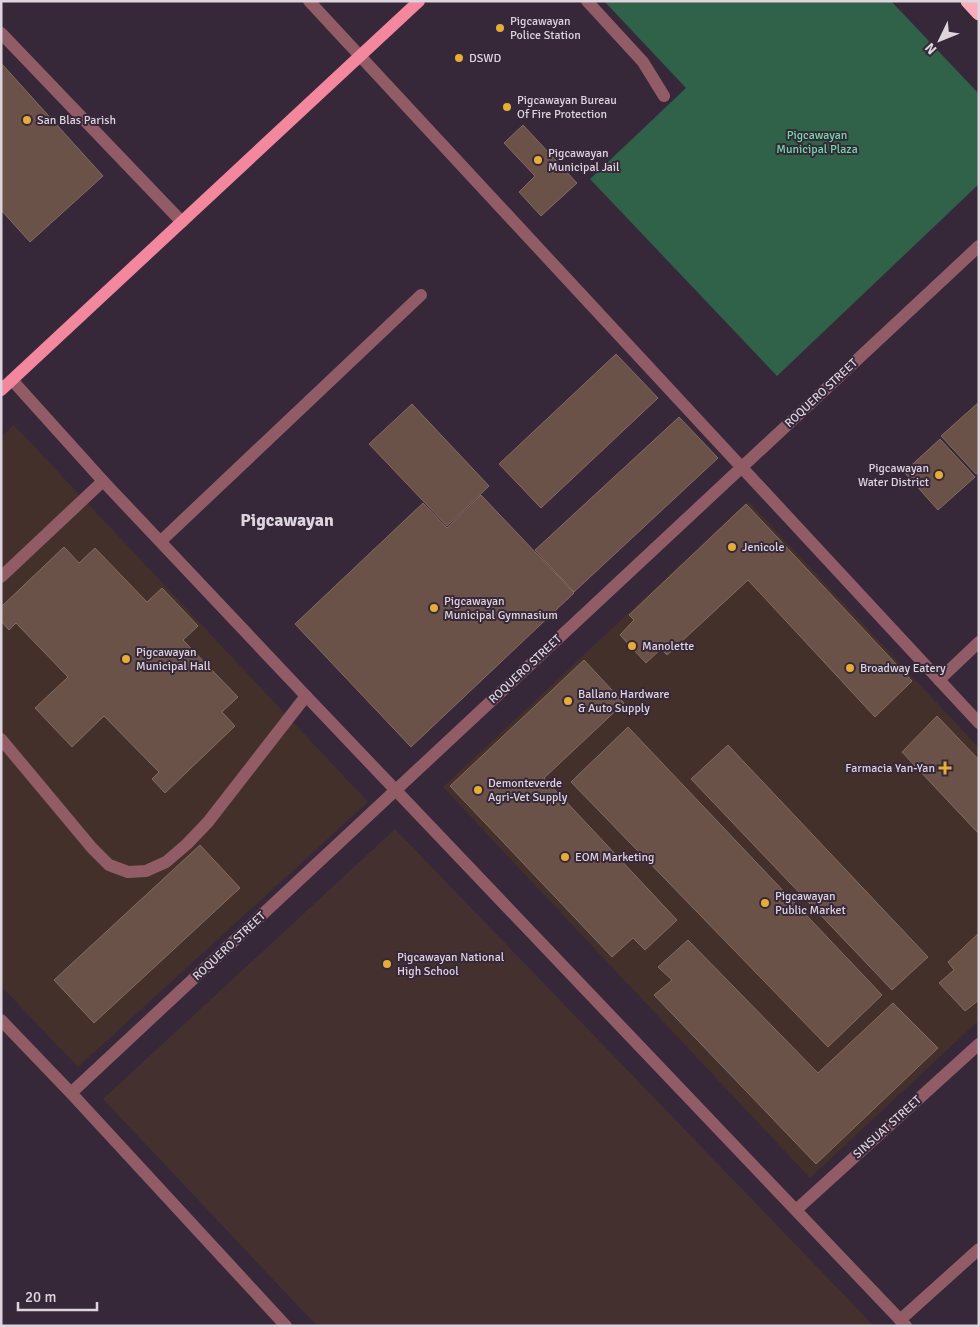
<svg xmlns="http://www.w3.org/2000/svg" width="980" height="1327" font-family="Signika,sans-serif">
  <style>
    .commercial { fill: #44302b }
    .education { fill: #44302f }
    .green { fill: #306149 }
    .building { fill: #6a5249; stroke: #846b61 }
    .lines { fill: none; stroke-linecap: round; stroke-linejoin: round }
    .minor { stroke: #915c66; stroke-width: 12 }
    .major { stroke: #f3879d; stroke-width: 12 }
    .highway { stroke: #fbacbb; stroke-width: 15 }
    .poi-dot { fill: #e6ac36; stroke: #362839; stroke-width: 2 }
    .labels { text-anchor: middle; stroke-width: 4; stroke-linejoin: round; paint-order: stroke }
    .poi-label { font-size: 12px; fill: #ddd4de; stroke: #362839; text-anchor: start }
    .park-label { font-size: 12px; fill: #6dd9a5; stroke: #362839 }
    .street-label { font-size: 12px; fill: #ddd4de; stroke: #362839 }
    .district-label { font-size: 18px; font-weight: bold; fill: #ddd4de; stroke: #362839 }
  </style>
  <rect width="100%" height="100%" fill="#362839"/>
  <!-- commercial -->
  <g class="commercial">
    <polygon points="14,425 368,802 78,1067 1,986 1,437"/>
    <polygon points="748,501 979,748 979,1020 810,1178 443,787"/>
  </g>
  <!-- education -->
  <polygon class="education" points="395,829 874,1326 317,1326 103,1099"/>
  <!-- green -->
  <polygon class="green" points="604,1 891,1 979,94 979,184 777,376 590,179 686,88"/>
  <!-- building -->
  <g class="building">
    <polygon points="1,63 103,176 30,242 1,210"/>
    <polygon points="523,125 577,183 541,216 519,192 535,176 504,143"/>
    <polygon points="616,354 658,398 541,508 499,464"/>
    <polygon points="979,402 979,472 976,474 941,436"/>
    <polygon points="412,404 489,486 447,526 369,444"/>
    <polygon points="679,417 718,458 574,592 535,550"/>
    <polygon points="940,439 975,477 938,510 904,472"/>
    <polygon points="481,495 574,593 411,747 295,624 423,503 447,528"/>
    <polygon points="746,504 912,681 875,717 748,580 667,655 661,649 646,663 620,635 634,620 629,615"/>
    <polygon points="64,547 79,563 95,548 147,602 162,588 198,626 183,640 238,697 222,712 235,726 165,793 152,779 159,772 104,716 72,747 35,708 68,677 16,623 9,630 1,621 1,607"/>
    <polygon points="584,660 624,703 544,778 677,920 645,950 633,938 612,957 450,786"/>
    <polygon points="937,716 979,760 979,834 902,752"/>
    <polygon points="628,727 882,995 828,1047 571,782"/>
    <polygon points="728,745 928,957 892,990 691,779"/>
    <polygon points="200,845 240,888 94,1023 54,980"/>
    <polygon points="979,933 979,1000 965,1011 939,983 954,970 948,962"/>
    <polygon points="688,940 818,1073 893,1003 938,1048 816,1164 654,995 672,980 658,967"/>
  </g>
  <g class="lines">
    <!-- minor -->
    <g class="minor">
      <polyline points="309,1 979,723"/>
      <polyline points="587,1 643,62 664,96"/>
      <polyline points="1,33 182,222"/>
      <polyline points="12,380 103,481 306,696 906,1326"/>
      <polyline points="161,541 421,295"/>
      <polyline points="1,577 103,481"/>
      <polyline points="939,680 979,642"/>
      <polyline points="1,739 92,848 109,865 128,872 146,871 166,862 187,844 208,822 306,696"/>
      <polyline points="1,1020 71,1093 286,1326"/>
      <polyline points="71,1093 979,246"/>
      <polyline points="796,1210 979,1044"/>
      <polyline points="900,1320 979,1249"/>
    </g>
    <!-- major -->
    <polyline class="major" points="1,390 419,1"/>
    <!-- highway -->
    <polyline class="highway" points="968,1 979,13"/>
  </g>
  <!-- markers -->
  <g class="poi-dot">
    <circle cx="500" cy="28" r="5"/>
    <circle cx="459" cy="58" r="5"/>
    <circle cx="507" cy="107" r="5"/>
    <circle cx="27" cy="120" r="5"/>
    <circle cx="538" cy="160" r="5"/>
    <circle cx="939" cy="475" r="5"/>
    <circle cx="732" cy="547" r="5"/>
    <circle cx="434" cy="608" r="5"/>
    <circle cx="632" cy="646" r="5"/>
    <circle cx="126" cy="659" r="5"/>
    <circle cx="850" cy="668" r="5"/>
    <circle cx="568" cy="701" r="5"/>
    <path d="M942.5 760.5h5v5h5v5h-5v5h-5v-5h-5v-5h5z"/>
    <circle cx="478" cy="790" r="5"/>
    <circle cx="565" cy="857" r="5"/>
    <circle cx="765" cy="903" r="5"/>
    <circle cx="387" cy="964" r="5"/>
  </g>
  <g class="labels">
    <!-- poi labels -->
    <g class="poi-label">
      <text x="510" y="25">Pigcawayan<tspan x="510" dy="14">Police Station</tspan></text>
      <text x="469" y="62">DSWD</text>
      <text x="517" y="104">Pigcawayan Bureau<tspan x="517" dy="14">Of Fire Protection</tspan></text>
      <text x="37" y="124">San Blas Parish</text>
      <text x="548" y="157">Pigcawayan<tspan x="548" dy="14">Municipal Jail</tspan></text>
      <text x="929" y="472" text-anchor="end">Pigcawayan<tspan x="929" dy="14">Water District</tspan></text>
      <text x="742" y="551">Jenicole</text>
      <text x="444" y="605">Pigcawayan<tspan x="444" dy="14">Municipal Gymnasium</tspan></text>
      <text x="642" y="650">Manolette</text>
      <text x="136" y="656">Pigcawayan<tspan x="136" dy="14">Municipal Hall</tspan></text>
      <text x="860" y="672">Broadway Eatery</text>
      <text x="578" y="698">Ballano Hardware<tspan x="578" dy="14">&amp; Auto Supply</tspan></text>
      <text x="935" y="772" text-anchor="end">Farmacia Yan-Yan</text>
      <text x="488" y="787">Demonteverde<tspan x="488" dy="14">Agri-Vet Supply</tspan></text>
      <text x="575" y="861">EOM Marketing</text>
      <text x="775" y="900">Pigcawayan<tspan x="775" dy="14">Public Market</tspan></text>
      <text x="397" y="961">Pigcawayan National<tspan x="397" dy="14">High School</tspan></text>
    </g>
    <!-- park labels -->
    <g class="park-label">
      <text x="817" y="139">Pigcawayan<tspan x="817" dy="14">Municipal Plaza</tspan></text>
    </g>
    <!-- street labels -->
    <g class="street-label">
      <text transform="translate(821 393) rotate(-43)" y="4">ROQUERO STREET</text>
      <text transform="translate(525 669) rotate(-43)" y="4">ROQUERO STREET</text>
      <text transform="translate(229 946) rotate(-43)" y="4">ROQUERO STREET</text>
      <text transform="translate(887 1127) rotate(-42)" y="4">SINSUAT STREET</text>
    </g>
    <!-- district labels -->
    <g class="district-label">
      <text x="287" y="526">Pigcawayan</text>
    </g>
  </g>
  <!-- border -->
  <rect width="980" height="1327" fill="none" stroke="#ddd4de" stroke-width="5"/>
  <!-- north arrow -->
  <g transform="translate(940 40) rotate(227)" stroke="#362839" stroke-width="4" paint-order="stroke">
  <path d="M0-4L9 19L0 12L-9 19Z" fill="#ddd4de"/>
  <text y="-8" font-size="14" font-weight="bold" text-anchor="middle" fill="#ddd4de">N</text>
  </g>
  <!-- scale -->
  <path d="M18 1302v8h79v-8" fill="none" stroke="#ddd4de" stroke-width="2.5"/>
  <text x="25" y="1302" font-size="15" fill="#ddd4de" stroke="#362839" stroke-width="4" paint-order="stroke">20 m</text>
</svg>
